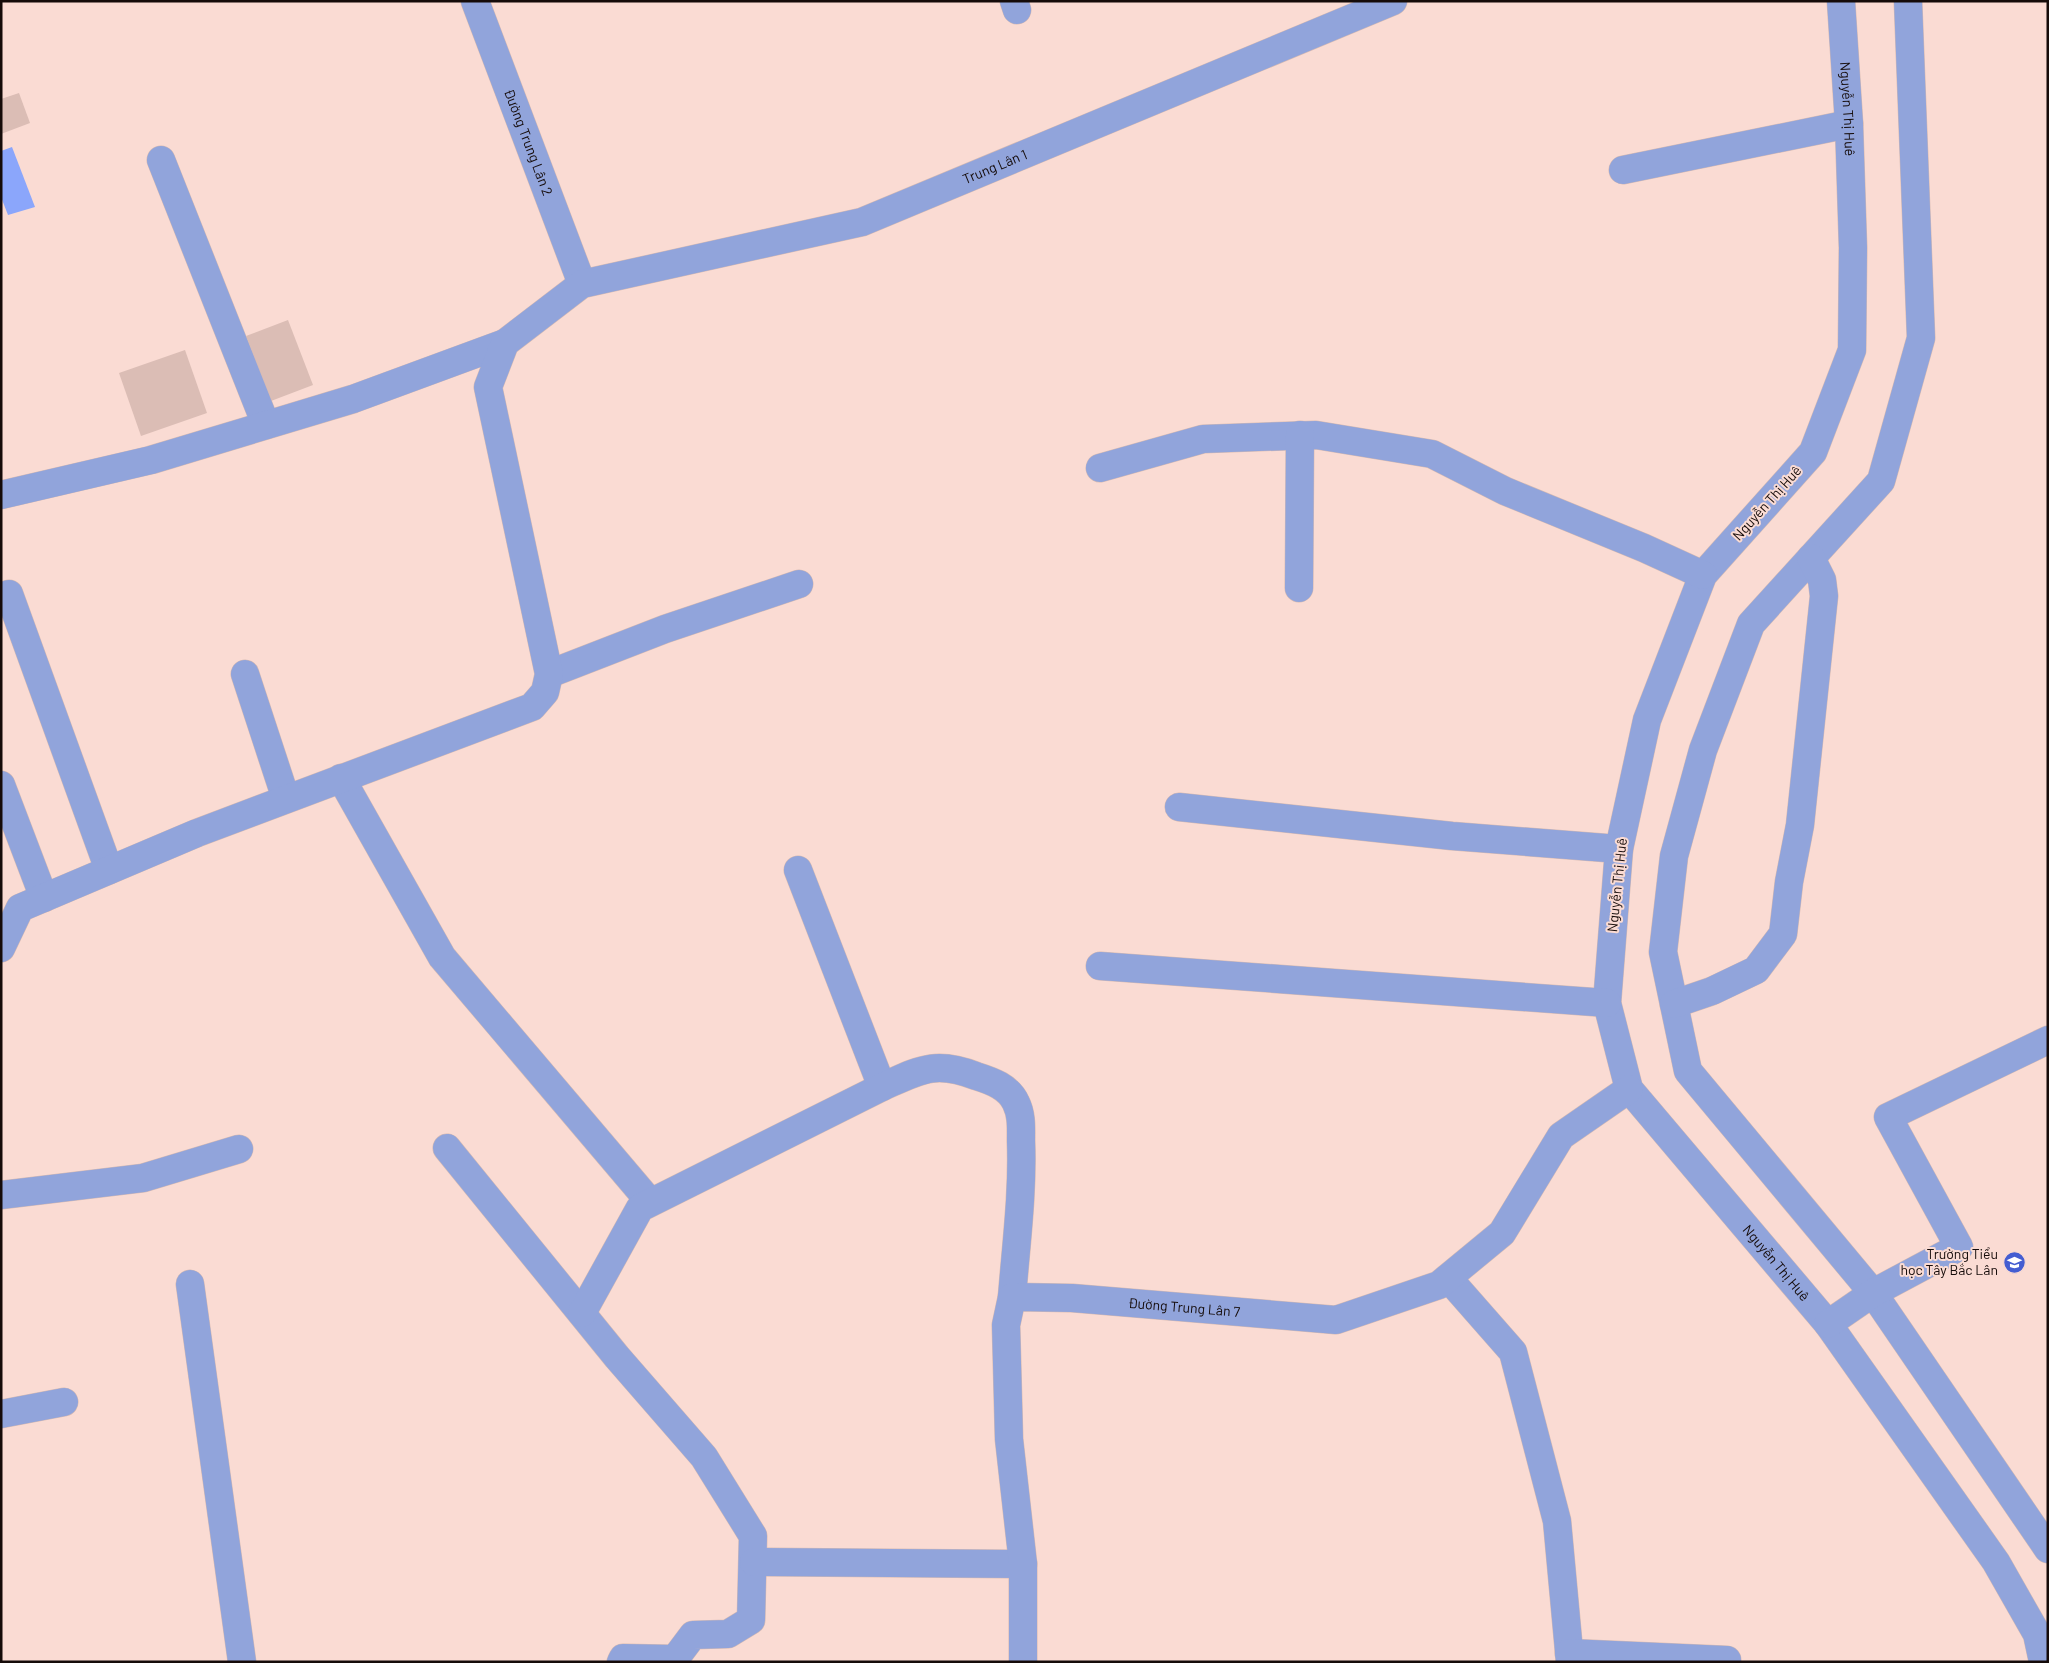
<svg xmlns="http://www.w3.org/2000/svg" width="2049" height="1663" font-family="Barlow,sans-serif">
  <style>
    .water { fill: #8ba6fb }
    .building { fill: #dbbdb5 }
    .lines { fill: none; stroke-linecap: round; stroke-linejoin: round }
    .minor-casing { stroke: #d5bab3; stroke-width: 29 }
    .minor { stroke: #91a4db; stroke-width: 28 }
    .labels { text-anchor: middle; stroke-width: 4; stroke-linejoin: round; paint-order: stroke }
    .street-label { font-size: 14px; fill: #150b09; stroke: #fadbd3 }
    .poi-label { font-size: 14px; fill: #150b09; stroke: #fadbd3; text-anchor: end }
  </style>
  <rect width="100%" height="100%" fill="#fadbd3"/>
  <!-- water -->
  <polygon class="water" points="12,147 35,207 8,215 1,197 1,151"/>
  <!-- building -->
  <g class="building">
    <polygon points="19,93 30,123 1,134 1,99"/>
    <polygon points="288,320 313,385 271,401 246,336"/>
    <polygon points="185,350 207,413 141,436 119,373"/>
  </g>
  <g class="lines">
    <defs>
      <g id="minor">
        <path id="s1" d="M475,1L582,284"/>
        <polyline points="1014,1 1017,10"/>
        <path id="s2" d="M1841,1L1849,124L1853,248L1852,350L1813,452L1703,575L1647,720L1619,849L1607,1003L1629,1089L1828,1324L1996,1562L2037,1634L2043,1662"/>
        <polyline points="1908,1 1921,338 1881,481 1751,624 1703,750 1674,856 1663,952 1688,1071 1873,1293 2048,1549"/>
        <polyline points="161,160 266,425"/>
        <polyline points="1623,170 1849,124"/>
        <polyline points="1100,468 1203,439 1316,435 1432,454 1505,491 1644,548 1703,575"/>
        <polyline points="1,495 151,460 353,399 505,343"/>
        <polyline points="1299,588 1300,435"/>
        <polyline points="9,594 109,870"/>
        <polyline points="245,674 286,799"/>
        <polyline points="549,674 665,629 799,584"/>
        <polyline points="341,778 442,957 650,1202"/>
        <polyline points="1,785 44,898"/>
        <polyline points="1179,807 1452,836 1619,849"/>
        <polyline points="798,870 882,1087"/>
        <path id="s3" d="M1,948L20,908L197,833L532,707L545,692L549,674L488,387L505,343L582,284L862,222L1393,1"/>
        <polyline points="1100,966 1607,1003"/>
        <polyline points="1674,1004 1712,991 1756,970 1783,934 1789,882 1800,825 1824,596 1822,580 1811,558"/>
        <polyline points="447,1148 617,1357 704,1457 753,1536 751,1620 728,1634 693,1635 675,1659 623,1658 621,1662"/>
        <polyline points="1,1195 143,1178 239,1149"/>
        <polyline points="1448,1278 1513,1352 1557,1521 1570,1662"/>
        <polyline points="190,1284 242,1662"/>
        <path d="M582,1313L640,1208L882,1087C920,1070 935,1060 976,1076C992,1081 1009,1087 1016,1103C1022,1115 1021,1128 1021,1141C1023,1193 1016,1245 1012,1297"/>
        <polyline points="1828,1324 1873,1293 1959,1247 1888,1117 2048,1040"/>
        <polyline points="1,1414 64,1402"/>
        <polyline points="754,1562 1023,1564"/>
        <polyline points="1569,1653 1727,1660 1727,1662"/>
        <path id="s4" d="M1023,1662V1564L1009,1439L1006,1325L1012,1297L1072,1298L1336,1320L1439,1285L1502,1233L1561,1136L1629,1089"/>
      </g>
    </defs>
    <!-- minor casing -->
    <use href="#minor" class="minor-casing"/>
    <!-- minor -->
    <use href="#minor" class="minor"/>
  </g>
  <!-- icons -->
  <defs>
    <symbol id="school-disc" viewBox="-11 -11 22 22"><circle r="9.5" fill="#445dd1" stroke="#fadbd3"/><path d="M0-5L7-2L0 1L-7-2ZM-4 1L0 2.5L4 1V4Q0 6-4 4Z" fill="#fff"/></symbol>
  </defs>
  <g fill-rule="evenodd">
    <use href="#school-disc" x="2002" y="1250" width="25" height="25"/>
  </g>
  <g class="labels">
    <!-- street labels -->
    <g class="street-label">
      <text dy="5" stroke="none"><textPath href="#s2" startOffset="108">Nguyễn Thị Huê</textPath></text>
      <text dy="5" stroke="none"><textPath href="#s1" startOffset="151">Đường Trung Lân 2</textPath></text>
      <text dy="5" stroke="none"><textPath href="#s3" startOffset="1501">Trung Lân 1</textPath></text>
      <text transform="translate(1767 503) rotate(-48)" y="5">Nguyễn Thị Huê</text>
      <text transform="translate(1617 885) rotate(-84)" y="5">Nguyễn Thị Huê</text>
      <text dy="5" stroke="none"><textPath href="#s2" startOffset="1382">Nguyễn Thị Huê</textPath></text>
      <text dy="5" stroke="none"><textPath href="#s4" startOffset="539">Đường Trung Lân 7</textPath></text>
    </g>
    <!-- poi labels -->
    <g class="poi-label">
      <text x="1998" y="1259">Trường Tiểu<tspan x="1998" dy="16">học Tây Bắc Lân</tspan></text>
    </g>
  </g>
  <!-- border -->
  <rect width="2049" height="1663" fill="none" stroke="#150b09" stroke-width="5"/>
</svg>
